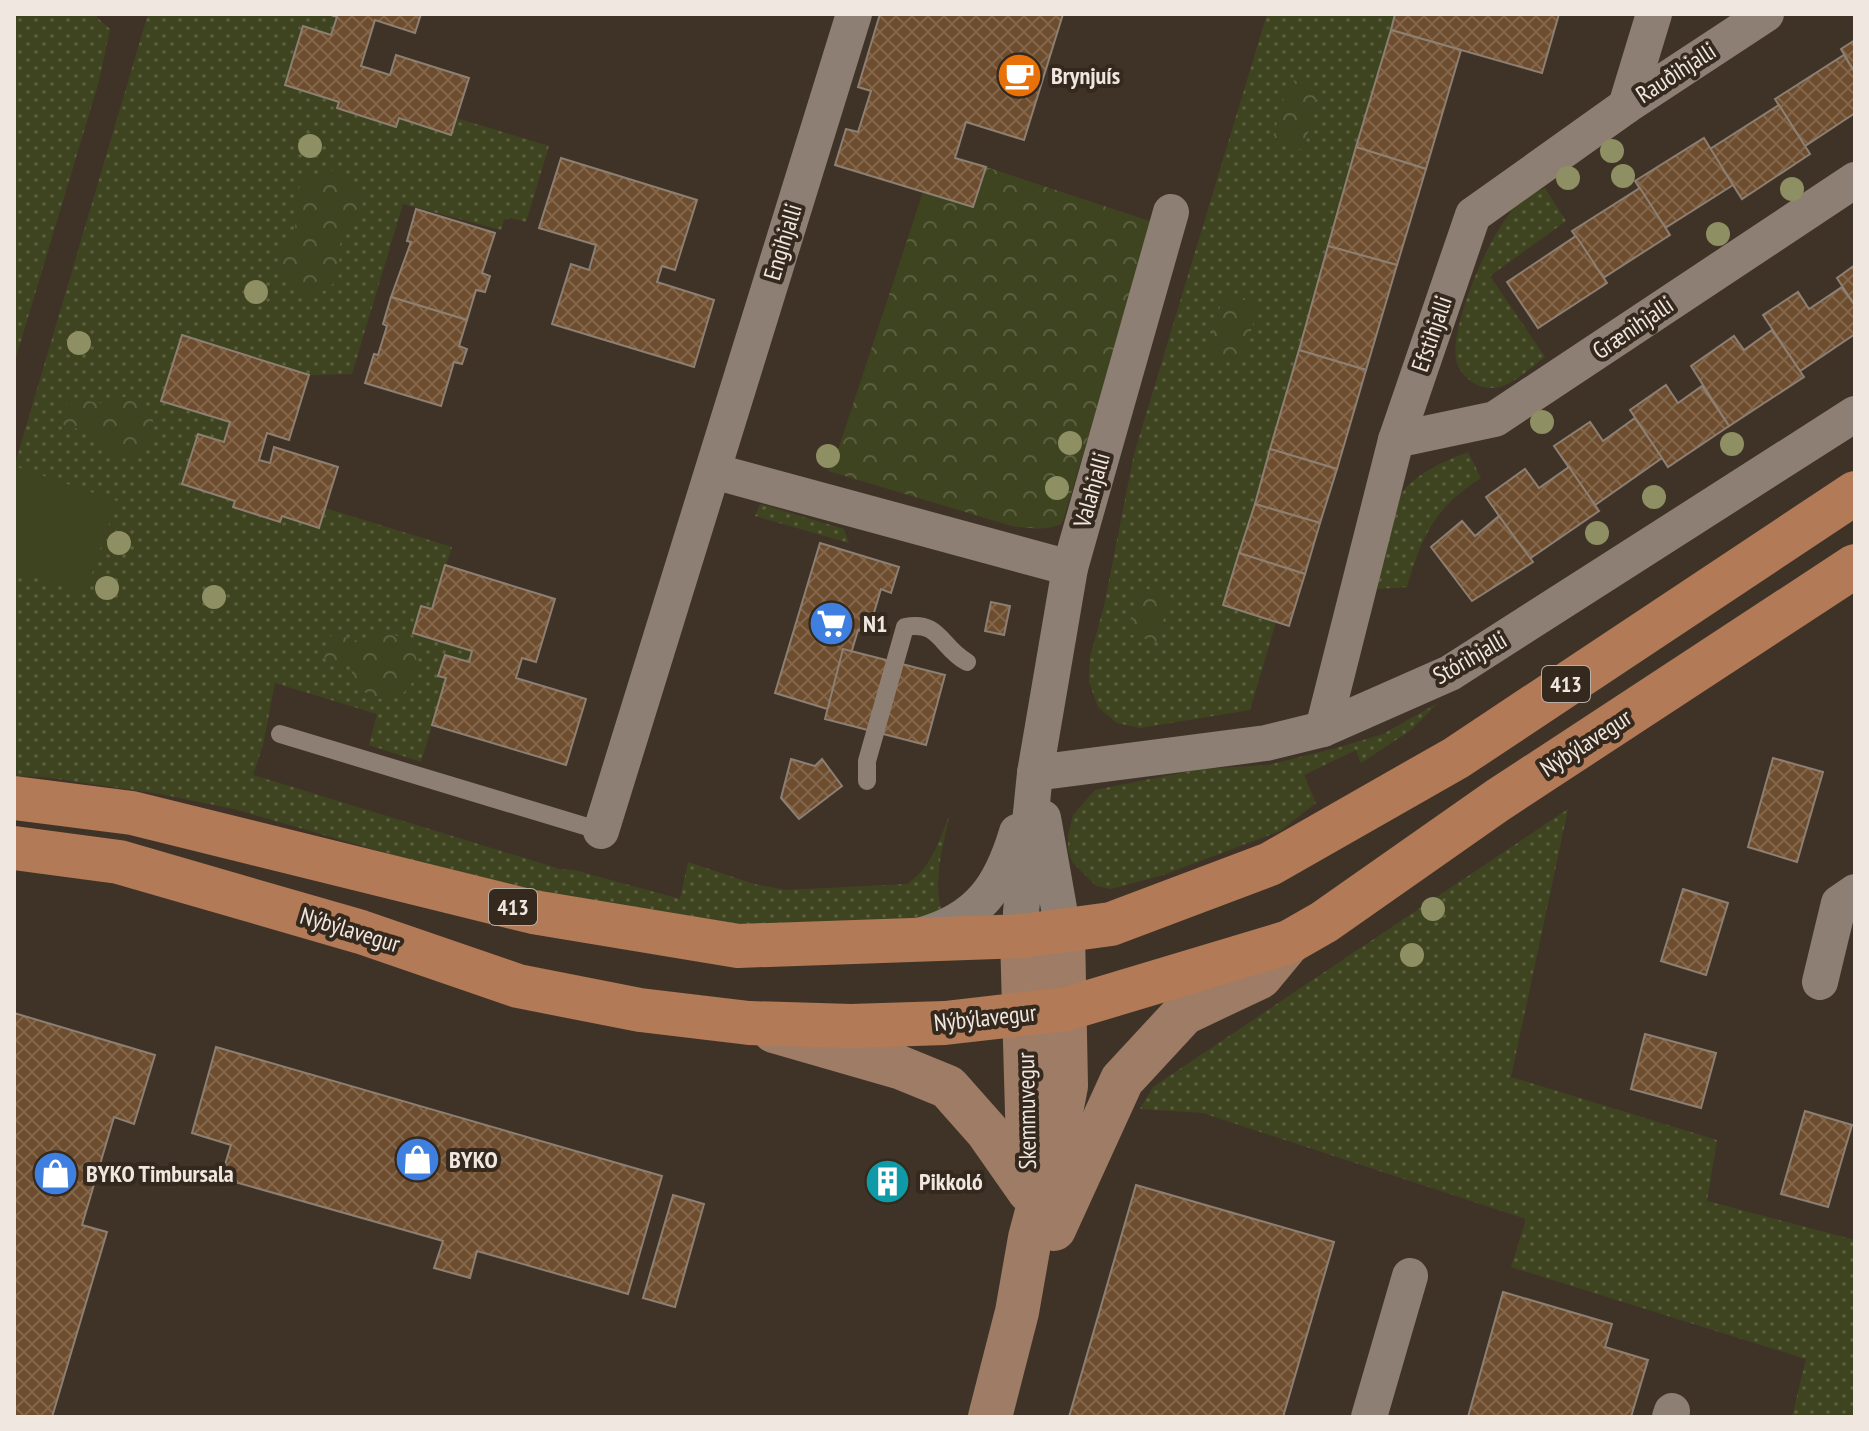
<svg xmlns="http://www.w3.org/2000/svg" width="1869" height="1431" font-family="'PT Sans Narrow',sans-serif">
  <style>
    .grass { fill: url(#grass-dots) }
    .forest { fill: url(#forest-crowns) }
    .garden { fill: #3f4420 }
    .building { fill: url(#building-cross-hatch); stroke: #8d7f72; stroke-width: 2 }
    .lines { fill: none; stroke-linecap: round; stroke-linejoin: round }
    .lane { stroke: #8d7f73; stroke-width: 18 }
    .street { stroke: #8d7f73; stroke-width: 36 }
    .secondary { stroke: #9f7c65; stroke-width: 44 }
    .primary { stroke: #b27a57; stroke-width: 44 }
    .tree { fill: #8e8f62 }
    .labels { text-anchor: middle; stroke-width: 8; stroke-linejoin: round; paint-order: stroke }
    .shield { fill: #35291e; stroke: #b7aea6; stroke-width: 2 }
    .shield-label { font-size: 22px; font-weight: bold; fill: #efe7e0 }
    .street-label { font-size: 24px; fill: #efe7e0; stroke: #35291e }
    .poi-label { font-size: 24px; font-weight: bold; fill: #efe7e0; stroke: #35291e; text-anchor: start }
  </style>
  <defs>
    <pattern id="grass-dots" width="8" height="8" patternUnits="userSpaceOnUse" patternTransform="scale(2)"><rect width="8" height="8" fill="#3f4420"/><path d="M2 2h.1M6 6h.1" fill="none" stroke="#5b5f40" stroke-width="1.8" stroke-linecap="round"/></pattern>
    <pattern id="forest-crowns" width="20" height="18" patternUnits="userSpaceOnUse" patternTransform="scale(2)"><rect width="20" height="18" fill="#3f4420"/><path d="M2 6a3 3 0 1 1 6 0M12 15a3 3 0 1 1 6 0" fill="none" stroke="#5b5f40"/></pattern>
    <pattern id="building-cross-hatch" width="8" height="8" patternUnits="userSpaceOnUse" patternTransform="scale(2)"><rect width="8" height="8" fill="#6e4d2e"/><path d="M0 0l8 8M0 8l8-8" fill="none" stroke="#83674c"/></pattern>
  </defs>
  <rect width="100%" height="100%" fill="#3f3328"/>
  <!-- grass -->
  <g class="grass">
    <polygon points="14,14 93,14 110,29 99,81 14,364"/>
    <path d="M148,14H328L337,17L331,35L303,27L339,102L337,109L396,127L399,118L451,134L456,118L549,146L526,222L510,218L504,220L501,230L403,204L352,374L309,375L182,336L161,401L230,422L224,442L198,434L182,484L235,501L233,507L280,522L282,516L325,508L452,547L432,609L421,607L413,633L472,651L469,662L445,655L438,675L446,678L421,762L369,745L377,714L275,683L263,745L253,775L560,869L574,870L680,899L688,862L754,884L786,890L907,884C931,868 938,843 949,817C943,846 933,880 941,909L915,924L720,927L651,916L459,874L234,809L160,794L44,777L14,776V467Z"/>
    <polygon points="1267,14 1395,14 1255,504 1223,605 1276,622 1250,710 1140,728 1117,723 1098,707 1089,682 1090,657 1104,606 1134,454"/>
    <path d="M1545,188L1566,221L1490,276L1545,357C1533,366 1519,379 1505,385C1495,389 1484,389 1475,384C1467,379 1458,370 1456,360C1450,323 1493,223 1523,199C1529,194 1538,191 1545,188Z"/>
    <path d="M1468,452L1481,478C1434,508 1422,536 1407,587L1378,589C1380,570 1390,511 1399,497C1415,473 1443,462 1468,452Z"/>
    <polygon points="760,504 844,529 849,543 755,516"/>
    <polygon points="1438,703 1411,730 1361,763 1356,750 1304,775 1316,803 1280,831 1163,875 1111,889 1096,886 1072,862 1068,850 1068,836 1073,815 1095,790 1201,769 1268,765 1340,747 1383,734"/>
    <polygon points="1568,809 1511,1077 1717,1140 1707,1201 1855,1240 1855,1417 1792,1417 1806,1359 1511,1267 1526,1219 1203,1113 1140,1109 1153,1087"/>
  </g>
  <!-- forest -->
  <g class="forest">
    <polygon points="1289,79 1321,88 1303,150 1272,141"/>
    <path d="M986,167L1153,222L1062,524C1045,531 1030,528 1012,526L828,471L838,450L923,192L973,207Z"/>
    <path d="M330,170C352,175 371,196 358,220C353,229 342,235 340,245C336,261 347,276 327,289C294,309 259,265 295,235C298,203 287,176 330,170Z"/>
    <polygon points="1224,293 1259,303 1241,366 1206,356"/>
    <path d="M127,397C169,406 159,463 114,454L91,433L61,424L68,398L106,404L117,398Z"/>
    <polygon points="1141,587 1171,597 1156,642 1126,633"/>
    <path d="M378,632C443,634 417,717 371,696C359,690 352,680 351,667L324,658L332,633L361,642Z"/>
  </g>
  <!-- garden -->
  <polygon class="garden" points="14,466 117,501 85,594 14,570"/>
  <!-- building -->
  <g class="building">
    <polygon points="328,14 421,14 415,33 375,20 361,66 390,75 396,55 469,78 451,135 399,118 396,127 337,108 339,102 285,85 303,26 331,35 337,17"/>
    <polygon points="880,14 1063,14 1024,140 966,122 955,158 986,167 973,207 835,165 846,129 858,132 871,91 858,87"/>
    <polygon points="1395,14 1559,14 1542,73 1391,30"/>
    <polygon points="1391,30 1461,50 1426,169 1356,147"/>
    <polygon points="1855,40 1855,73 1841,49"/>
    <polygon points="1844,55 1855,73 1855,113 1805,146 1775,99"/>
    <polygon points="1779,105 1810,154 1742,199 1710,149"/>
    <polygon points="1704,138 1733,185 1665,228 1635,181"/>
    <polygon points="1356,147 1426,169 1397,265 1328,246"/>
    <polygon points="561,158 697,200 675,270 662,266 657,282 714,300 694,367 552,324 571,264 589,270 596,245 539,228"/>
    <polygon points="1640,188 1670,235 1603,278 1572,231"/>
    <polygon points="416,209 495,233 482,273 490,276 485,292 476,290 467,320 391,297 411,242 407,241"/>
    <polygon points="1576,236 1607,283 1538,328 1507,282"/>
    <polygon points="1328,246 1397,265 1366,370 1299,350"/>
    <polygon points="1855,265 1855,306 1837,278"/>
    <polygon points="1842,287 1855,306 1855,334 1800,371 1763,315 1798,292 1809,309"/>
    <polygon points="391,297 467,320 459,346 467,349 462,364 454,362 441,406 365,383 374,354 378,355 387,326 383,324"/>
    <polygon points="1772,330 1804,377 1729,426 1691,366 1734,336 1744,350"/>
    <polygon points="182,335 309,375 289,440 267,433 259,460 270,463 274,447 338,467 319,528 282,516 280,522 233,507 235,501 182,484 198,434 224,442 230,422 161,401"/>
    <polygon points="1299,350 1366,370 1337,469 1270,449"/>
    <polygon points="1666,385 1678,403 1702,386 1729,426 1668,467 1630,410"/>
    <polygon points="1635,418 1662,458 1595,505 1554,446 1590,422 1603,441"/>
    <polygon points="1270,449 1337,469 1320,523 1255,504"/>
    <polygon points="1569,467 1599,511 1529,559 1486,497 1525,469 1539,488"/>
    <polygon points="1255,504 1320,523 1305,574 1239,553"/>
    <polygon points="1499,516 1533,562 1472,601 1431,547 1462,521 1475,536"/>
    <polygon points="820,543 899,567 891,593 881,589 868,633 858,630 834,711 775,693"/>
    <polygon points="1239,553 1305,574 1289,626 1223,605"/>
    <polygon points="445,565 555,599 536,662 522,658 516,678 586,699 566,765 432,725 446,678 438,676 445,655 469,662 472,651 413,633 421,606 432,609"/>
    <polygon points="991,602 1010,606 1004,635 985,631"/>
    <polygon points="843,649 945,675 926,745 825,719"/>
    <polygon points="1773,758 1823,772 1797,862 1748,847"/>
    <polygon points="791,759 815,766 822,759 842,786 799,819 781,798"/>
    <polygon points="1683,889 1728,903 1706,975 1661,961"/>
    <polygon points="14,1013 155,1055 134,1124 114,1117 82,1225 107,1232 52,1417 14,1417"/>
    <polygon points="1645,1034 1716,1053 1701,1108 1631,1089"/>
    <polygon points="216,1047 662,1176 628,1294 477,1251 470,1278 434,1268 443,1241 221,1178 231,1145 192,1133"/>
    <polygon points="1805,1111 1852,1125 1828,1207 1781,1194"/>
    <polygon points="890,1166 904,1184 885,1198 872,1179"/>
    <polygon points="1136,1185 1334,1242 1283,1417 1069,1417"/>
    <polygon points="673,1195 704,1204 675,1307 643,1298"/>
    <polygon points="1503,1292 1612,1324 1605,1347 1648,1360 1631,1417 1468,1417"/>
  </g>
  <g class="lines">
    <!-- lane -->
    <g class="lane">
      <polyline points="280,734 601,831"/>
      <path d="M867,781V761L905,627C940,620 940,647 967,662"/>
    </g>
    <!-- street -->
    <g class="street">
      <polyline points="1626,106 1766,14"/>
      <polyline points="1396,440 1495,419 1855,180"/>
      <polyline points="713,471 1070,568"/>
      <polyline points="1323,729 1396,440 1473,215 1626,106 1654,14"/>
      <polyline points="1035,773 1266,743 1323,729 1450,673 1855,414"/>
      <polyline points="1043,818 1063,931"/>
      <polyline points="601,831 854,14"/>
      <path d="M922,935C979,919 1001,886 1017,832"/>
      <polyline points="1022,936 1021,912 1035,773 1070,568 1171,212"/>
      <polyline points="1820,982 1839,903 1855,892"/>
      <polyline points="1369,1417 1410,1276"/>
      <polyline points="1670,1417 1672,1411"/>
    </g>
    <!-- secondary -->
    <g class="secondary">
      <polyline points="1022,936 1029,1183"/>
      <polyline points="774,1031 899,1067 948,1087 987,1131 1029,1191"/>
      <polyline points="1054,1229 1122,1080 1184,1013 1260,977 1289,942"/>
      <polyline points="990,1417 1017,1312 1030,1238 1054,1148 1066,1086 1063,931"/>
    </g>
    <!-- primary -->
    <g class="primary">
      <polyline points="14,798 132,813 533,912 738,946 1022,936 1111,924 1270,864 1456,758 1855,493"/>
      <polyline points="14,848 119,862 361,932 518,986 640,1010 749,1023 851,1026 945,1023 1066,1009 1289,942 1324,922 1498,800 1855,566"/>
    </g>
  </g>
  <!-- trees -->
  <g class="tree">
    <circle cx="310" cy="146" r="12"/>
    <circle cx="1612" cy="151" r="12"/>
    <circle cx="1623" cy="176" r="12"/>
    <circle cx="1568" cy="178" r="12"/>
    <circle cx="1792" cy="189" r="12"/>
    <circle cx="1718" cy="234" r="12"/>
    <circle cx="256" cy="292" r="12"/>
    <circle cx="79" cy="343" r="12"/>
    <circle cx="1542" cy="422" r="12"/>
    <circle cx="1070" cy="443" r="12"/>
    <circle cx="1732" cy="444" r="12"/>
    <circle cx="828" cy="456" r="12"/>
    <circle cx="1057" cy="488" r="12"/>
    <circle cx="1654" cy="497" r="12"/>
    <circle cx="1597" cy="533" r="12"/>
    <circle cx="119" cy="543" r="12"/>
    <circle cx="107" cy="588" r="12"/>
    <circle cx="214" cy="597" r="12"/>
    <circle cx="1433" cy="909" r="12"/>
    <circle cx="1412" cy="955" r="12"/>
  </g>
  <!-- icons -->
  <defs>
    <symbol id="cafe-disc" viewBox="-11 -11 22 22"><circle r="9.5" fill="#e8710a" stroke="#35291e"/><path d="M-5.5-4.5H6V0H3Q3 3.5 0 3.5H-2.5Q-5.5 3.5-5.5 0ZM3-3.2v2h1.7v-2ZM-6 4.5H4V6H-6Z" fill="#fff"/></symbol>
    <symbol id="supermarket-disc" viewBox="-11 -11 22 22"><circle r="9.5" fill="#3f7fe0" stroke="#35291e"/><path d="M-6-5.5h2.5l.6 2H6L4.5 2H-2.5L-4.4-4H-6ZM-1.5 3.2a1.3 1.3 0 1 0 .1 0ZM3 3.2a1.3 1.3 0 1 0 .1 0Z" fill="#fff"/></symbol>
    <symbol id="shop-disc" viewBox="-11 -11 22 22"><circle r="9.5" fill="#3f7fe0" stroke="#35291e"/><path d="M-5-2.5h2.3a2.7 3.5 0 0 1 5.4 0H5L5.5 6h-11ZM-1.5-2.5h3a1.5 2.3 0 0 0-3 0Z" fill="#fff"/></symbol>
    <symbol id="building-disc" viewBox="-11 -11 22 22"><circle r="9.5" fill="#0f9aa8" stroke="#35291e"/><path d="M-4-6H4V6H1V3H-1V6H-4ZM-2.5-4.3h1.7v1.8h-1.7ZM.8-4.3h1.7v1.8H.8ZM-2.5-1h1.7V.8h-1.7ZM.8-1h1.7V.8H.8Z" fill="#fff"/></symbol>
  </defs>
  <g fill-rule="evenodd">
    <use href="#cafe-disc" x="994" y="50" width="51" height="51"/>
    <use href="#supermarket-disc" x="806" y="598" width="51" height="51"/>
    <use href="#shop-disc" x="392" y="1134" width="51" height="51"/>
    <use href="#shop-disc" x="30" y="1148" width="51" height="51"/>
    <use href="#building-disc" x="862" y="1156" width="51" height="51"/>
  </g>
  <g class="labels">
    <!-- shield labels -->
    <g class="shield">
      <rect x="1542" y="666" width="48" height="36" rx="6"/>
      <rect x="489" y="889" width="48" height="36" rx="6"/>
    </g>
    <g class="shield-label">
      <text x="1566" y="692">413</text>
      <text x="513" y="915">413</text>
    </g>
    <!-- street labels -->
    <g class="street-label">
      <text transform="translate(1676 73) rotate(-33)" y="8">Rauðihjalli</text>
      <text transform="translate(783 242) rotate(-73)" y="8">Engihjalli</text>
      <text transform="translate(1633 328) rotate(-34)" y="8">Grænihjalli</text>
      <text transform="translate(1432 334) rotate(-71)" y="8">Efstihjalli</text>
      <text transform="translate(1092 490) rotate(-74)" y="8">Valahjalli</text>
      <text transform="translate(1470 658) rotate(-30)" y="8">Stórihjalli</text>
      <text transform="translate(1586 743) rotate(-33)" y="8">Nýbýlavegur</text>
      <text transform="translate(350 930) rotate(17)" y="8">Nýbýlavegur</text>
      <text transform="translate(985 1018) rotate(-6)" y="8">Nýbýlavegur</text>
      <text transform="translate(1027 1111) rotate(-91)" y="8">Skemmuvegur</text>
    </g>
    <!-- poi labels -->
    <g class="poi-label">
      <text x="1051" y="84">Brynjuís</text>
      <text x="863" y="632">N1</text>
      <text x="449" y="1168">BYKO</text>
      <text x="86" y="1182">BYKO Timbursala</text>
      <text x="919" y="1190">Pikkoló</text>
    </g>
  </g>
  <!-- border -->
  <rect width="1869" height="1431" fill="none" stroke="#efe7e0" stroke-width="32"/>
</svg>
